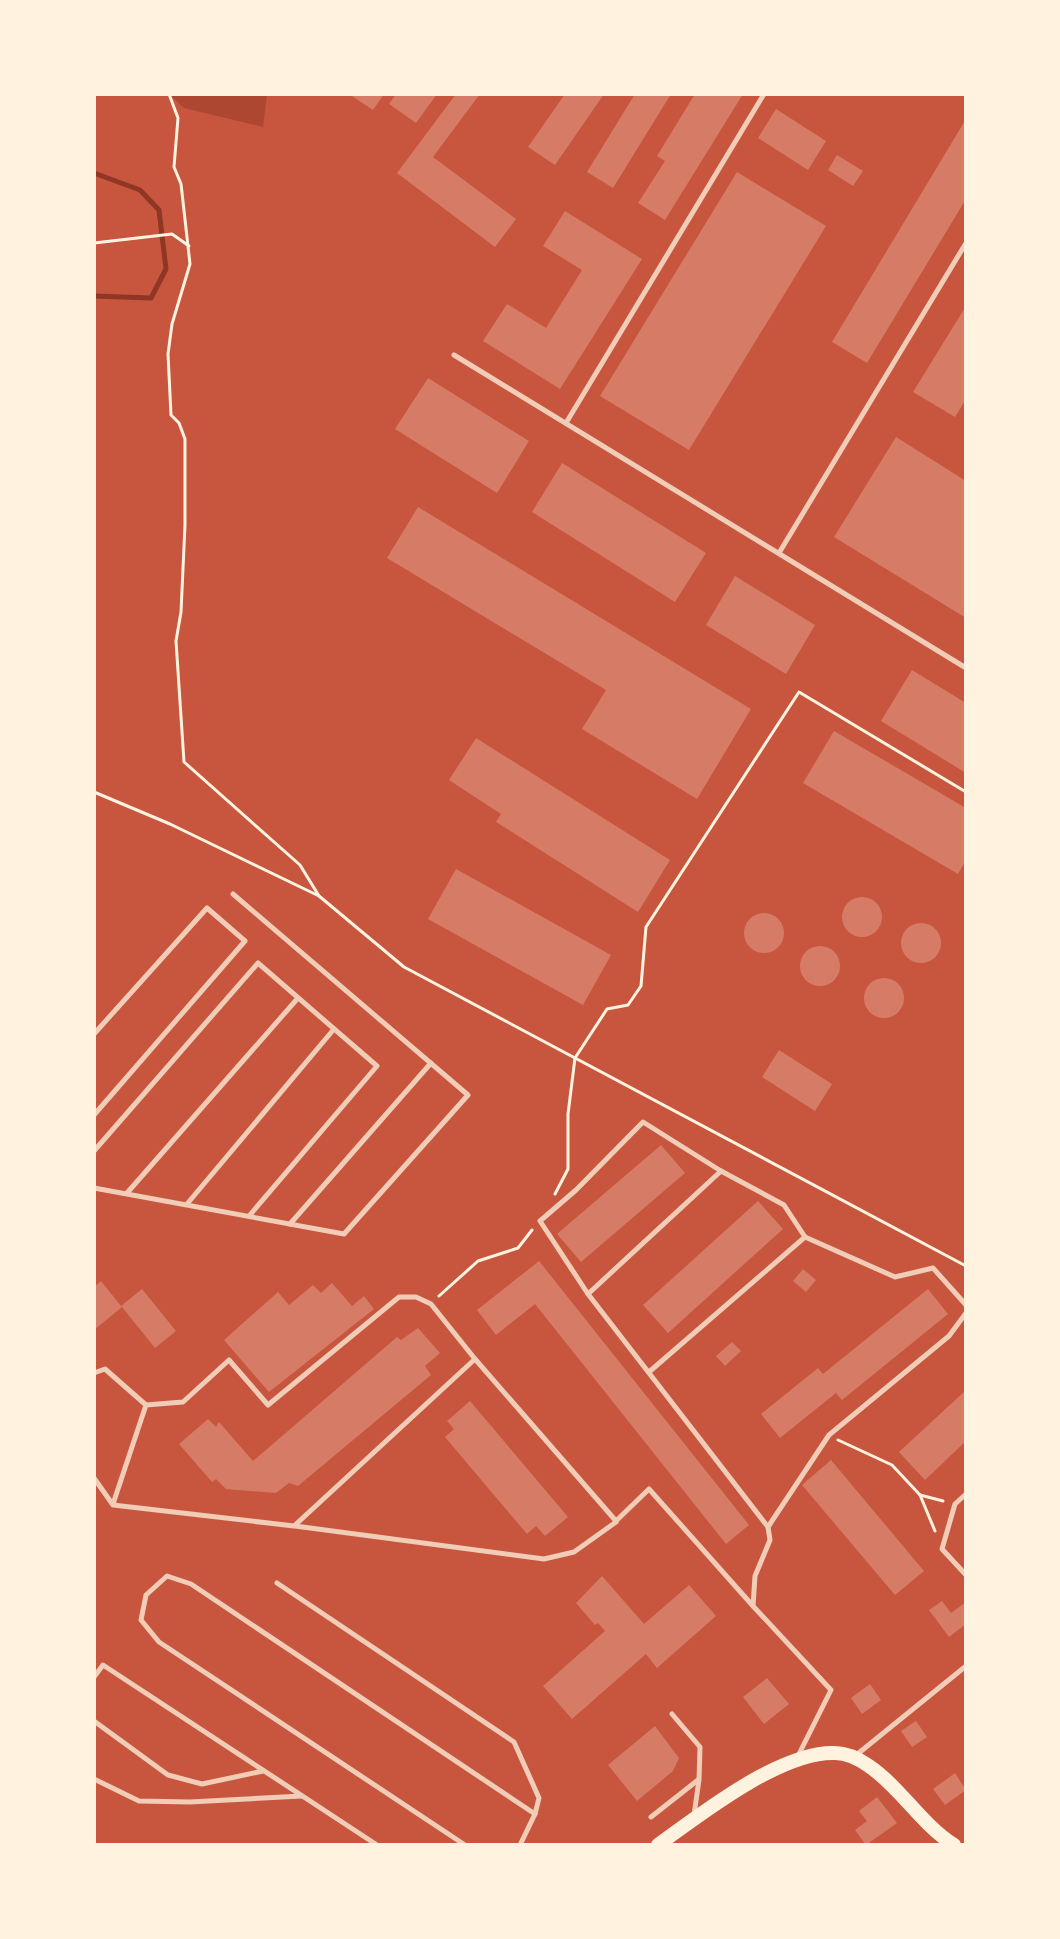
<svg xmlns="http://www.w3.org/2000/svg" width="1060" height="1939" font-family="'Noto Sans',sans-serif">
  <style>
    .green { fill: #ae4732 }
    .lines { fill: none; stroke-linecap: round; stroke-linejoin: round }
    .stream { stroke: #8f3625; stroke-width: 5 }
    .building { fill: #d67c66 }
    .path { stroke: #fff3e0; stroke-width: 3 }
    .service { stroke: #f1ccb7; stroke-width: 5 }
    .secondary { stroke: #fff3e0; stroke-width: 14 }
  </style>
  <rect width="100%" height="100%" fill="#c8553d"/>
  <!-- green -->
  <polygon class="green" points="168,94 267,94 263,127 184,108 172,97 168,97"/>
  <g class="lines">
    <!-- stream -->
    <polyline class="stream" points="94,173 140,190 159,210 166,269 151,298 94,296"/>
  </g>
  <!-- building -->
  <g class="building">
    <polygon points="349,94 384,94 373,110"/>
    <polygon points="396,94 437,94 416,123 389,104"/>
    <polygon points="456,94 480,94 433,157 516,219 495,247 397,173"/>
    <polygon points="565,94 604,94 555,165 528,147"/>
    <polygon points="635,94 671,94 613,188 587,172"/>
    <polygon points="695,94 743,94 665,220 638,203 665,161 657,156"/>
    <polygon points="776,109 826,141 808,170 758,138"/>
    <polygon points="966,119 966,199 867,363 832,342"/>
    <polygon points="837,155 863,171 853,186 828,170"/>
    <polygon points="737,172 826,226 689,450 600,396"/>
    <polygon points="565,211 642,259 560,389 483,341 507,304 546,328 582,270 543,246"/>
    <polygon points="966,306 966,399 955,417 913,392"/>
    <polygon points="428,378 529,441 497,493 395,429"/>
    <polygon points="896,437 966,481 966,618 834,537"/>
    <polygon points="562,463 706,553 675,602 532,512"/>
    <polygon points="418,507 751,709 697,799 582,729 606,690 387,558"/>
    <polygon points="735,576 815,625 786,674 706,625"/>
    <polygon points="912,670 966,703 966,773 881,721"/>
    <polygon points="834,731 966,808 966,860 958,874 803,783"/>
    <polygon points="476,738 670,860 638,912 496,822 501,814 449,780"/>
    <polygon points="456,869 611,955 583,1005 428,919"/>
    <circle cx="862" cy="917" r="20"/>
    <circle cx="764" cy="933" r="20"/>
    <circle cx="921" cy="943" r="20"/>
    <circle cx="820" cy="966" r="20"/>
    <circle cx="884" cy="998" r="20"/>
    <polygon points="779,1050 832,1084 815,1111 762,1077"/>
    <polygon points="661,1145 685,1173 581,1262 557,1234"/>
    <polygon points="758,1201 783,1229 668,1333 643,1305"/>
    <polygon points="539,1261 749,1525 726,1544 535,1304 496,1335 477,1310"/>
    <polygon points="803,1269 816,1280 806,1292 793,1281"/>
    <polygon points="101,1281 121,1306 142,1289 176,1331 155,1348 122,1307 94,1330 94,1287"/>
    <polygon points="332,1283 352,1306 364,1296 374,1309 269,1392 224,1340 278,1292 289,1305 313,1285 321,1293"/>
    <polygon points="928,1289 948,1314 842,1400 836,1393 780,1438 761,1414 818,1368 823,1374"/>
    <polygon points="418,1328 440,1353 425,1366 431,1375 298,1486 289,1483 276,1493 226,1489 216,1479 212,1482 179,1444 208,1419 216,1427 219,1422 253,1461 397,1337 401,1340"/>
    <polygon points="732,1342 741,1351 725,1366 716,1356"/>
    <polygon points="966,1390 966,1441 925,1480 899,1452"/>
    <polygon points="470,1401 568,1517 545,1536 536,1526 527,1534 445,1437 454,1429 447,1421"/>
    <polygon points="831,1460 924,1571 895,1595 802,1485"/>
    <polygon points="602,1576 644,1624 689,1585 716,1616 657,1668 646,1654 572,1719 543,1686 605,1631 598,1623 595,1625 576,1603"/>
    <polygon points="942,1601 951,1613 966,1602 966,1624 949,1637 929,1610"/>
    <polygon points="767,1678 789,1704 764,1724 743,1697"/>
    <polygon points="870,1684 881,1700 862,1714 851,1698"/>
    <polygon points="916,1721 927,1737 912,1747 901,1731"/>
    <polygon points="655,1726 679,1758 673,1771 637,1801 608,1765"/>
    <polygon points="955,1773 966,1790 945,1805 933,1789"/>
    <polygon points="877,1797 897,1823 866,1845 855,1830 867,1821 859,1811"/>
  </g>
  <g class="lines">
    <!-- path -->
    <g class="path">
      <polyline points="169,94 178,118 174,167 181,184 190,264 172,324 168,354 171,415 179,423 185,439 185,525 181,612 176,641 184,762 300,865 319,896"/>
      <polyline points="94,243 172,234 189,246"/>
      <polyline points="94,792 170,824 319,896 404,967 966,1266"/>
      <polyline points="555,1194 568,1169 568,1114 575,1058 607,1009 628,1005 641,986 646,927 799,692 966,792"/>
      <polyline points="439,1296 478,1261 518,1248 532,1230"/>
      <polyline points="838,1440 892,1465 920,1495 943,1501"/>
      <polyline points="920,1495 935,1531"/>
    </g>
    <!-- service -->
    <g class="service">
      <polyline points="454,355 966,668"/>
      <polyline points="566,423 764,94"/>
      <polyline points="779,553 966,243"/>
      <polyline points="94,1034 207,908 245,941 94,1115"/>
      <polyline points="94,1151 258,963 377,1066 249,1216"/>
      <polyline points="94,1188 344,1234 468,1095 233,894"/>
      <polyline points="127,1193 298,998"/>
      <polyline points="187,1204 334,1029"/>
      <polyline points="290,1224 431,1063"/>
      <polyline points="588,1294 721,1171"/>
      <polyline points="649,1372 805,1237"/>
      <polyline points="94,1373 105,1369 146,1405"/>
      <polyline points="94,1478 113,1505 294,1526 475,1359 616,1521 649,1489 753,1606"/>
      <polyline points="966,1494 955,1504 942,1549 966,1575"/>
      <polyline points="113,1504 146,1405 183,1402 229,1360 268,1405 399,1297 416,1297 431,1304 475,1359"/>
      <polyline points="295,1526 544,1559 574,1552 616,1522"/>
      <polyline points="768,1527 829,1435 949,1336 966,1313"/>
      <polyline points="277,1583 514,1742 539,1798 535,1814"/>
      <polyline points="94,1677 103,1665 377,1845"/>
      <polyline points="672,1714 700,1747 699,1780 694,1815"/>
      <polyline points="94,1721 168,1775 202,1784 263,1771"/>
      <polyline points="798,1756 831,1690 753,1606 755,1576 770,1540 768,1527 588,1294 540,1221 576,1190 643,1122 721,1171 784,1205 805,1237 895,1277 933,1268 966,1305"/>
      <polyline points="855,1756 966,1666"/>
      <polyline points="94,1779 139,1801 190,1802 302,1796"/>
      <polyline points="651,1817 698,1780"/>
      <polyline points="465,1845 159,1642 141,1620 146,1595 167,1576 191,1584 535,1814 520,1845"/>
    </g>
    <!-- secondary -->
    <path class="secondary" d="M658,1845C701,1814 781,1751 835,1753C848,1753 859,1759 869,1766C900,1787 921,1824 954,1845"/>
  </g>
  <!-- border -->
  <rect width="1060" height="1939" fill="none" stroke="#fff3e0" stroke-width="192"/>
</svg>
